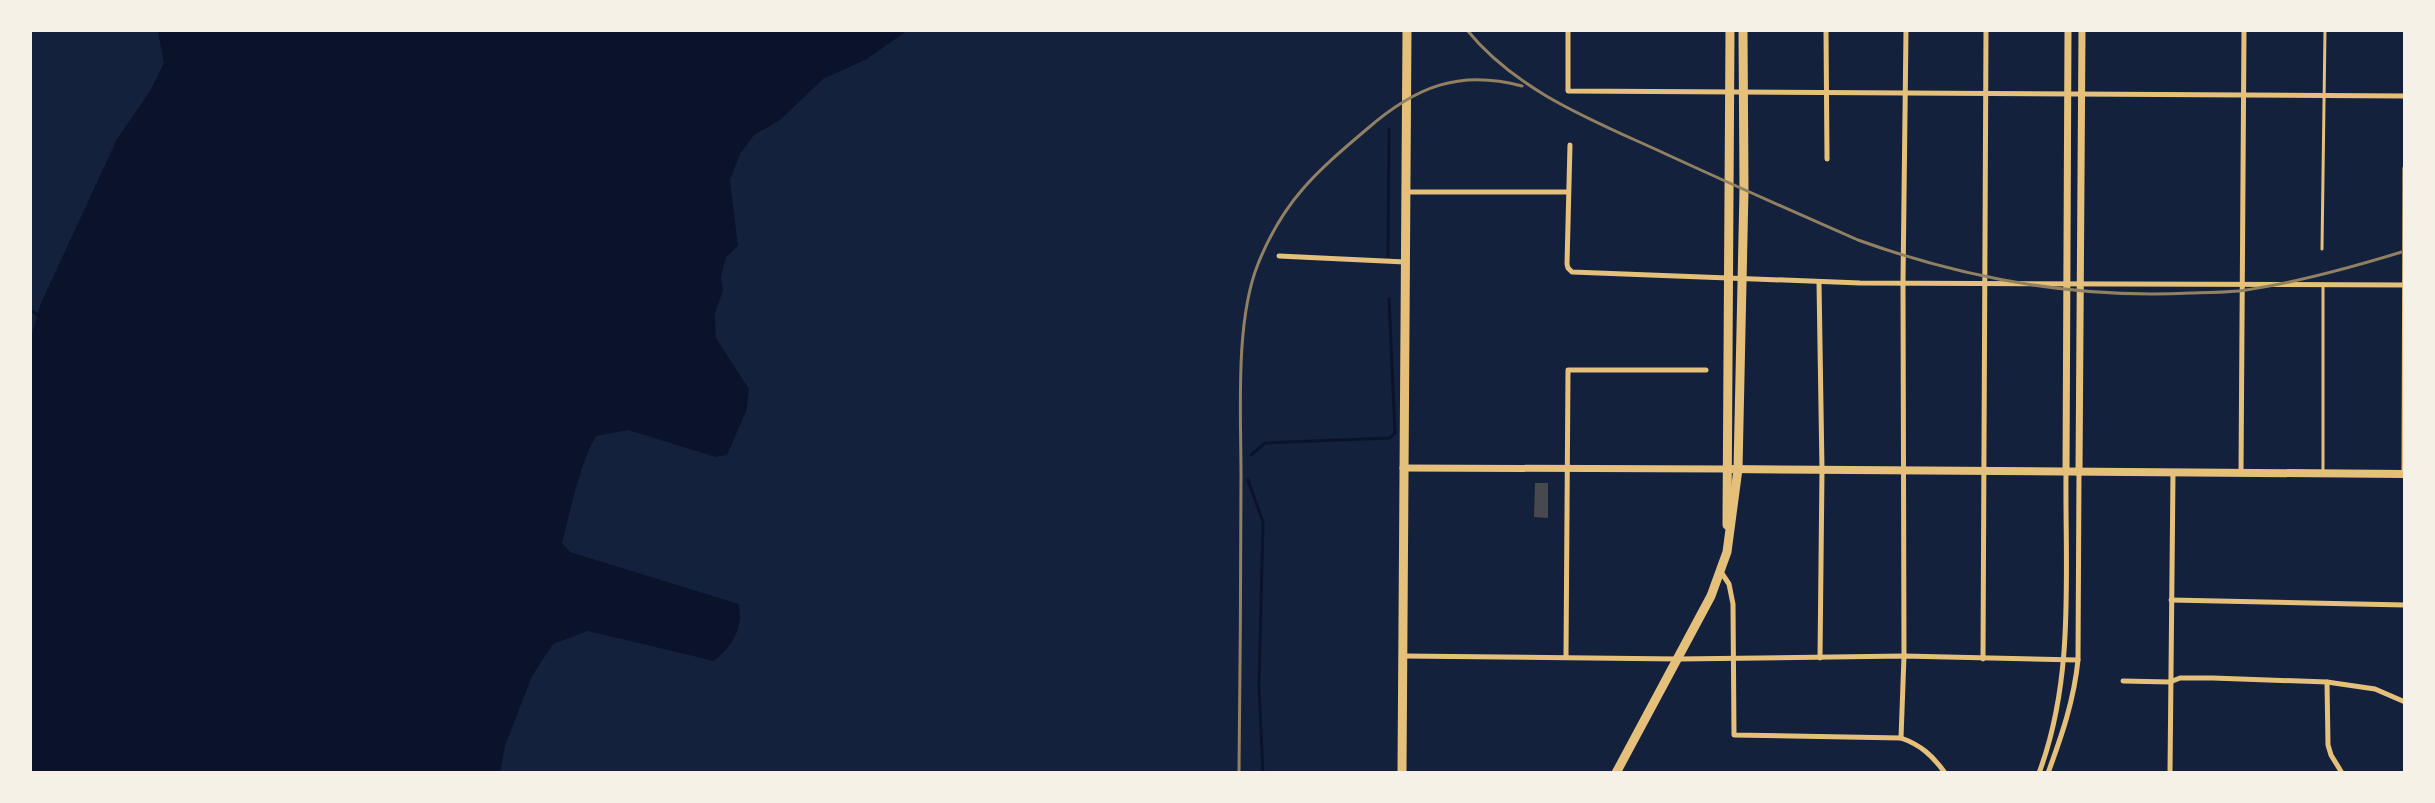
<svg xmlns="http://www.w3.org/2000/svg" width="2435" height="803" font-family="'Libre Baskerville',serif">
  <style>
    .water { fill: #0b132b }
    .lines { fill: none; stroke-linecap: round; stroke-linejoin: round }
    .stream { stroke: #0b132b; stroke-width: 3 }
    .building { fill: #48494c }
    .service { stroke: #e5c07b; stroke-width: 3 }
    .minor { stroke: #e5c07b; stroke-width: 5 }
    .tertiary { stroke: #e5c07b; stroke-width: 7 }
    .secondary { stroke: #e5c07b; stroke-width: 8 }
    .primary { stroke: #e5c07b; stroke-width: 9 }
    .trunk { stroke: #e5c07b; stroke-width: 9 }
    .rail { stroke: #918062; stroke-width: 3 }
  </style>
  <rect width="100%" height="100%" fill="#14213d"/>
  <!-- water -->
  <path class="water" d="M160,30H908L867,59L823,79L780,120L754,135L740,154L730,180L738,246L726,257L721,277L723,291L715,313L716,338L749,389L747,409L727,455L716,457L628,430L596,436C579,466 571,509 562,543L570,552L739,604C743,630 733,645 714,661L588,631L553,644L532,676L505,746L500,773H30V340L41,303L117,139L150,91L164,63L158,33Z"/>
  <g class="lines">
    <!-- stream -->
    <g class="stream">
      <polyline points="1388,256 1389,129"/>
      <polyline points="30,310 40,316"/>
      <polyline points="1251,455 1265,443 1390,438 1395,433 1389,299"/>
      <polyline points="1248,480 1263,522 1259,687 1263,773"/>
    </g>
  </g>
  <!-- building -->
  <polygon class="building" points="1535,483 1548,483 1548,518 1534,517"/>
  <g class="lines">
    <!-- service -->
    <g class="service">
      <polyline points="2322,249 2325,30"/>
      <polyline points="2323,284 2323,472"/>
    </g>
    <!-- minor -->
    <g class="minor">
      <polyline points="1568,30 1568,91 2405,96"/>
      <polyline points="1826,30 1827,159"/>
      <polyline points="1570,145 1567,264 1568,268 1572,272 1860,283 2405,285"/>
      <polyline points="1406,192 1567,192"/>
      <polyline points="1279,256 1405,262"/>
      <polyline points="1819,282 1822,470 1820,658"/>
      <polyline points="2241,473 2244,30"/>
      <polyline points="2404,474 2405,168"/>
      <path d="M1721,572L1729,584L1733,604L1734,735L1901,738C1921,745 1933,756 1945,773"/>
      <polyline points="2171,600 2405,605"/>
      <polyline points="1404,656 1678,659 1904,656 2078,660"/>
      <polyline points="1566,657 1568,370 1706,370"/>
      <polyline points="1983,659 1986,30"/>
      <polyline points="2123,681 2170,682 2180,678 2213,678 2327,682 2375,689 2405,702"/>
      <polyline points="2327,682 2328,745 2331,755 2342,773"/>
      <polyline points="1901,738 1904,656 1903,282 1906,30"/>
      <path d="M2039,773C2075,677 2065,573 2066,472"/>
      <path d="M2048,773C2062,735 2074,700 2078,660L2079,473"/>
      <polyline points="2170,773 2173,473"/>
    </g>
    <!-- tertiary -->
    <g class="tertiary">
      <polyline points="1403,468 1727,469"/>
      <polyline points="2066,472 2068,30"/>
      <polyline points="2079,473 2082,30"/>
    </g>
    <!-- secondary -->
    <polyline class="secondary" points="1727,469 2405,474"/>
    <!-- primary -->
    <polyline class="primary" points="1402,773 1407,30"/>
    <!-- trunk -->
    <g class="trunk">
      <polyline points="1727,525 1730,30"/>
      <polyline points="1616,773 1711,596 1727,552 1738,469 1744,190 1743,30"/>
    </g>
    <!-- rail -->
    <g class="rail">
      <path d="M1467,30C1518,93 1597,122 1668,155C1731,184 1794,212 1858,240C1966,279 2077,299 2191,293C2209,292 2228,293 2246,290C2300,282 2353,267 2405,251"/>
      <path d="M1239,773C1240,674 1241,574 1241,475C1241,413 1235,321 1258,264C1283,201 1316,172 1367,129C1415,87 1459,69 1522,86"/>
    </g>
  </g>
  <!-- border -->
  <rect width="2435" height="803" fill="none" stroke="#f6f1e7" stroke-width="64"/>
</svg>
